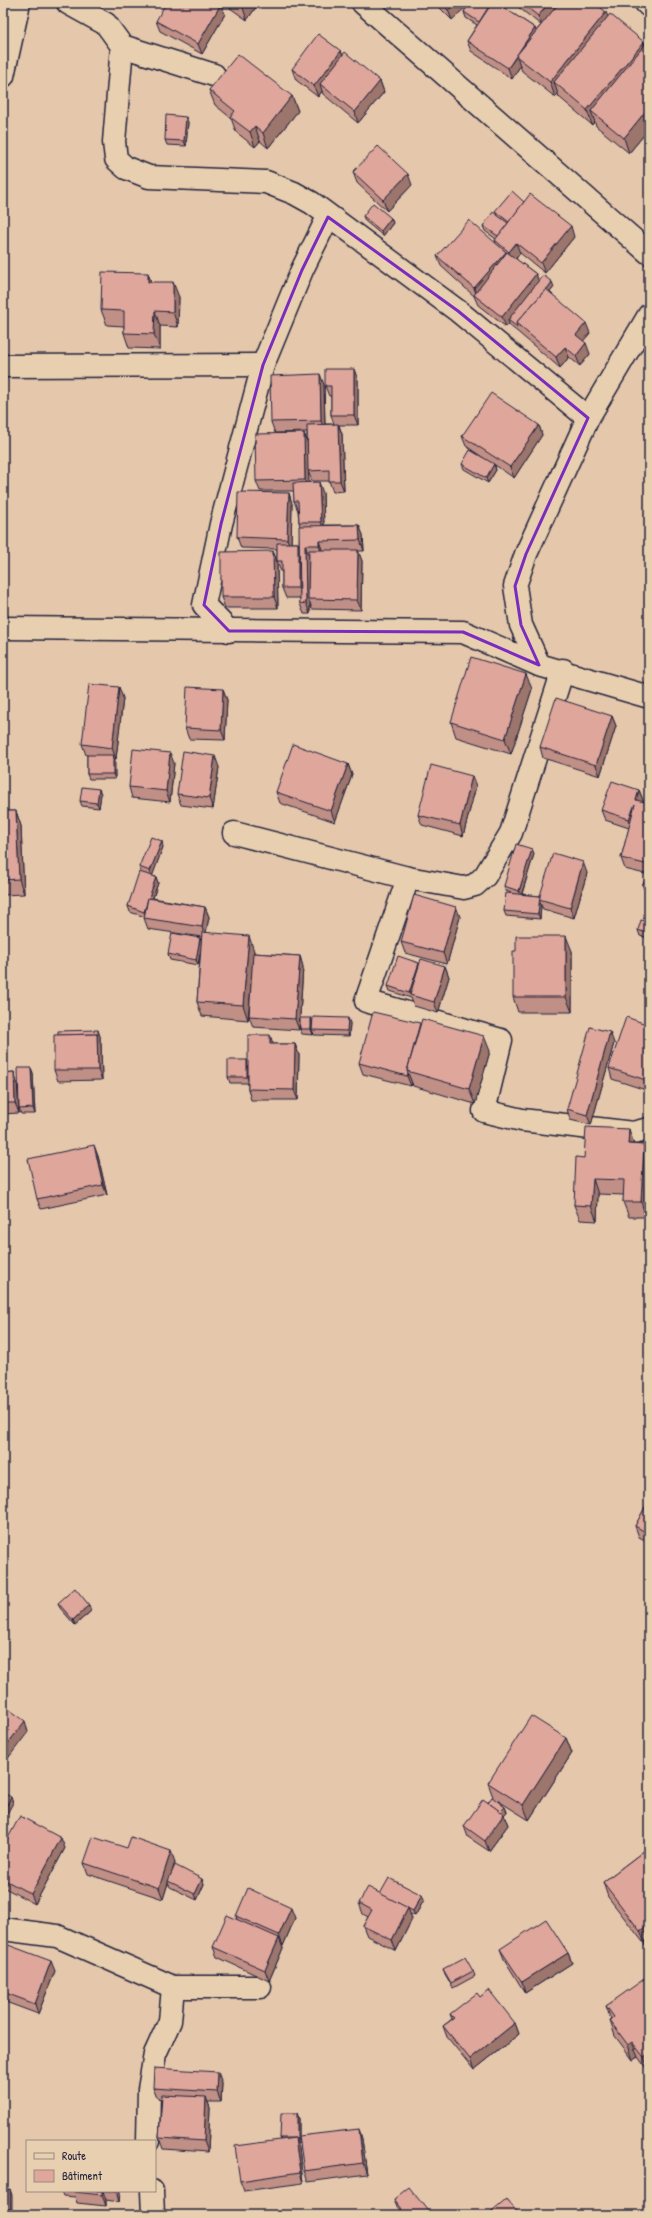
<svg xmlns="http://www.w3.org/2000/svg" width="652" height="2218" font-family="'Patrick Hand',sans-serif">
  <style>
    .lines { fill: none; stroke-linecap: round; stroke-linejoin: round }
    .street-casing { stroke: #22223b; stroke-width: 25 }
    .street { stroke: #e7cfb0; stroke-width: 22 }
    .wall { fill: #c08f85; stroke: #22223b }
    .shaded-wall { fill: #9c746c; stroke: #22223b }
    .building { fill: #dfa69b; stroke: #22223b }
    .marked { fill: none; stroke: #7b2cbf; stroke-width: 3; stroke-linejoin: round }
  </style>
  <rect width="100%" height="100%" fill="#e5c7ac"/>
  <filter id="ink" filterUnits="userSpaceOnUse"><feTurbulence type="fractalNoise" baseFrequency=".025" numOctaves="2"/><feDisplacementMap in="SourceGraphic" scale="8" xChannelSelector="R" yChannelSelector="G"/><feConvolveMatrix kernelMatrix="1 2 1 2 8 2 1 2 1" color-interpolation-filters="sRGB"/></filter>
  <g filter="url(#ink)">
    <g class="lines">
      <defs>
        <g id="street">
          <polyline points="68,3 106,24 122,46 114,142 116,159 126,168 149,177 266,182 294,193 312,203 458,311 588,418"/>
          <polyline points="363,3 649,253"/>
          <polyline points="646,3 649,6"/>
          <polyline points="122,46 214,75"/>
          <polyline points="3,76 19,3"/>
          <polyline points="3,366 263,365"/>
          <polyline points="3,628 463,632 539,665 649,697"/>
          <polyline points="229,631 204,605 221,524 263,365 302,270 328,217"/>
          <polyline points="539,665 521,625 515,586 526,554 588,418 649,315"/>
          <polyline points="234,833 408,878 464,888 475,885 485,876 511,833 563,670"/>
          <polyline points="408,878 366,1001 501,1040 484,1111 522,1120 633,1133 649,1129"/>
          <polyline points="3,1929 57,1936 173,1987 260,1987"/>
          <polyline points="148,2141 149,2089 155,2054 170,2021 173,1987"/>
          <polyline points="152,2191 153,2215"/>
        </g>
      </defs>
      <!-- street casing -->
      <use href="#street" class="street-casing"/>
      <!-- street -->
      <use href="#street" class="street"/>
    </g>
    <!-- wall -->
    <g class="wall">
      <polygon points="223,3 259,3 247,20"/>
      <polygon points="435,3 497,3 535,28 536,31 541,25 513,3 595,3 608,17 644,42 645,45 649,43 649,129 629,153 596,126 595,122 592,125 559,97 558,94 555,97 522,71 520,66 512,79 471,51 467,41 477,25 466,18 464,12 468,4 452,20"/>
      <polygon points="225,14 202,54 160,31 156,21"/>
      <polygon points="341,51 343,56 380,81 384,92 358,123 323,94 322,91 318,97 296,80 292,69"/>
      <polygon points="209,90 292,96 298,111 268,148 260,141 255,147 236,132 231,118 215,105"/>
      <polygon points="188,122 186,146 167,145 165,140"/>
      <polygon points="353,172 412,185 387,211 357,183"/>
      <polygon points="524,202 574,237 545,273 520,253 516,259 536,274 538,281 554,287 550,292 590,333 583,341 590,354 580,366 569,357 560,368 520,334 519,333 510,326 509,324 506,327 478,305 474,296 441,266 437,256 496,244 495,240 496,239 485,231 483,226 497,215 495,211"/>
      <polygon points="363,216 391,218 393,223 383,236 365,221"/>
      <polygon points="148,273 151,282 179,297 178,327 160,326 160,349 129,348 124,333 124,326 107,325 101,310"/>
      <polygon points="358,380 358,425 339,425 342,434 344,491 333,492 329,481 312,481 308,471 309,483 323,493 324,525 359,525 363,535 364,551 358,551 362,561 361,610 312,609 310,603 310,614 304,614 300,604 300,598 286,598 282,588 282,572 281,572 277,561 277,549 241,548 237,537 289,493 292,504 291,543 298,543 299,546 300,526 299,522 298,511 294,501 294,491 260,491 256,481 304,433 307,442 307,432 275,433 271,422 324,385 325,424 334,424 331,415 331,396 329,396 325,386"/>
      <polygon points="539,425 542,435 514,478 495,465 496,470 488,483 464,469 462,464 485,459 466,446 462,436"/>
      <polygon points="273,551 277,562 278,608 225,608 221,597"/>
      <polygon points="223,689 227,700 225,740 189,739 185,728"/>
      <polygon points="532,689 511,754 456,737 451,722"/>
      <polygon points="123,698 116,759 114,759 115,779 89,779 87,774 87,755 86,755 82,744"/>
      <polygon points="612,716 616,726 600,776 543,758 540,747"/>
      <polygon points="174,763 170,802 132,798 129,787"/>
      <polygon points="348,764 352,775 335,822 280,803 276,792"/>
      <polygon points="219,767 213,809 181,805 177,794"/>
      <polygon points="476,786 463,836 422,825 418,815"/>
      <polygon points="99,789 101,794 99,808 82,806 80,801"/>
      <polygon points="639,790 643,800 643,801 649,803 649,875 625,869 621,858 629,828 605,820 601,810"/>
      <polygon points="3,811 16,811 21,826 24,894 3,895"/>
      <polygon points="163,847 152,876 156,877 158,883 153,898 205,907 209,917 206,932 254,951 254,953 300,956 303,967 299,1030 253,1027 249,1016 251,985 248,1020 202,1016 197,1002 200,955 198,965 170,960 168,954 200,938 201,941 202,937 148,929 144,918 145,917 130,912 128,906 141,872 139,867"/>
      <polygon points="532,849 534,854 522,894 540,896 587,873 574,918 543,909 541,905 540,919 506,916 504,911 514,894 506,891 504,886"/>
      <polygon points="649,877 649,894 644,889 642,884"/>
      <polygon points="456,907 460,917 447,964 405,953 401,942"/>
      <polygon points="649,922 649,938 640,936 638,930"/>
      <polygon points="572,951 572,1012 518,1012 513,997"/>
      <polygon points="419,964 445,966 449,977 438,1013 414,1006 411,998 390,991 388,986"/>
      <polygon points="313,1022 350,1023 349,1036 314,1035 313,1032 313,1035 302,1034 300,1029"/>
      <polygon points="421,1025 490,1051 475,1104 413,1086 412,1083 411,1086 363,1074 359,1063"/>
      <polygon points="649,1025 649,1091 612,1079 609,1068"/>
      <polygon points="100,1036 100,1041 101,1044 102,1080 58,1081 54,1070"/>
      <polygon points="614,1043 591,1125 570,1120 567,1109"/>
      <polygon points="273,1044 295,1044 299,1055 298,1100 251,1100 248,1089 248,1083 230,1083 228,1077 248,1063"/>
      <polygon points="31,1068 33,1073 35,1114 21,1114 19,1109"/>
      <polygon points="14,1072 17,1083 19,1113 3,1114 3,1073"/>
      <polygon points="634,1144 644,1145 649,1159 646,1217 629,1217 623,1202 624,1195 598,1194 597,1221 580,1220 574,1205 584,1158"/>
      <polygon points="98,1156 107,1195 41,1209 37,1199"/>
      <polygon points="649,1500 649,1542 639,1537 635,1526"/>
      <polygon points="58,1603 91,1611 75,1625 60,1608"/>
      <polygon points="566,1738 572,1753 529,1820 497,1800 505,1807 507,1812 504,1815 508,1825 489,1851 468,1837 464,1826 493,1797 488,1783"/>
      <polygon points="3,1847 65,1848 35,1904 3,1887"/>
      <polygon points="649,1847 646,1946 608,1897 603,1882"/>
      <polygon points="175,1862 171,1875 202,1879 204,1884 197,1900 170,1887 168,1883 163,1899 88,1874 84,1863"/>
      <polygon points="381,1894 424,1900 415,1916 410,1914 412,1919 396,1951 367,1936 363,1926 368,1917 363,1914 359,1903"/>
      <polygon points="236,1916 295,1918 283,1946 282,1945 283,1948 269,1981 217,1957 213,1947 237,1919"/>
      <polygon points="3,1943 55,1971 38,2014 3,2001"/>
      <polygon points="500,1949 568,1953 572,1963 525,1993 504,1959"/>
      <polygon points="443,1969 473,1971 475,1976 453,1988 445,1974"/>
      <polygon points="649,1980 649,2072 638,2057 633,2060 615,2036 610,2021 611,2020 606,2006"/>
      <polygon points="480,1997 515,2023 519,2034 474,2070 447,2037 443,2026 452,2019 450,2014"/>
      <polygon points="222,2083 221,2102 208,2102 210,2108 208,2152 163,2149 159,2138 162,2099 157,2098 153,2088"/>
      <polygon points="297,2113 299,2119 299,2144 297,2144 299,2148 303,2183 244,2191 240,2181 281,2140 280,2138"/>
      <polygon points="359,2129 362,2139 367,2174 308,2182 304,2171"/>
      <polygon points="61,2191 120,2191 119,2202 106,2200 106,2206 77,2203 75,2197 63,2196"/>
      <polygon points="394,2199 431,2215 405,2215 396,2204"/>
    </g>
    <!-- shaded-wall -->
    <g class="shaded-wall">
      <polygon points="243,3 259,3 247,20 242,5"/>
      <polygon points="455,3 470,3 452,20 448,10"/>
      <polygon points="549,3 561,3 542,26 538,16"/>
      <polygon points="221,4 225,14 202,54 198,44"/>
      <polygon points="606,12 612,27 554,82 558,94 555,97 550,82"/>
      <polygon points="535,28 539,39 517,56"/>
      <polygon points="644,42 649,57 591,111 595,122 592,125 587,110"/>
      <polygon points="341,51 345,62 320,84 322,91 318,97 314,86"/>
      <polygon points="517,56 520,66 512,79 508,68"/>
      <polygon points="380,81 384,92 358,123 355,112"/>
      <polygon points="292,96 298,111 268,148 263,133"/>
      <polygon points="649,107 649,129 629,153 624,138"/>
      <polygon points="186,117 188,122 186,146 184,141"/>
      <polygon points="255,126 260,141 255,147 250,132"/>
      <polygon points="408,174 412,185 387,211 383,200"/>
      <polygon points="391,218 393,223 383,236 381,231"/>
      <polygon points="571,226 574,237 545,273 541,263"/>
      <polygon points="516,243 520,253 513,262 509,252"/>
      <polygon points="506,252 510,263 477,297 474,288"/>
      <polygon points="148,273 153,288 148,282"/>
      <polygon points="536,274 540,285 508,320 509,324 506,327 502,317"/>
      <polygon points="173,282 179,297 178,327 173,312"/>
      <polygon points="552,282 554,287 522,329 519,326"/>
      <polygon points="155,311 160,326 160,349 154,334"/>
      <polygon points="586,323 590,333 580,345 576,335"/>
      <polygon points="586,343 590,354 580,366 576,356"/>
      <polygon points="565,347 569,357 560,368 556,357"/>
      <polygon points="354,369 358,380 358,425 354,415"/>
      <polygon points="320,374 324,385 325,431 321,421"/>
      <polygon points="338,424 342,434 344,491 340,481"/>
      <polygon points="539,425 542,435 514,478 510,467"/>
      <polygon points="304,433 308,444 309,491 305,480"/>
      <polygon points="494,464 496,470 488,483 486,478"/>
      <polygon points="319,482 323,493 324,532 321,522"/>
      <polygon points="289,493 292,504 291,549 287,539"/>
      <polygon points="359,525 363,535 364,551 360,540"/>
      <polygon points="319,541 323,552 323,556 319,545"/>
      <polygon points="298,543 302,554 302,598 298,588"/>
      <polygon points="305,545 309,556 310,599 308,599 310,603 310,614 306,603"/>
      <polygon points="358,550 362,561 361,610 357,600"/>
      <polygon points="273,551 277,562 278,608 274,597"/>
      <polygon points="526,674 532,689 511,754 505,739"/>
      <polygon points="119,687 123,698 116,759 112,748"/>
      <polygon points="223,689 227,700 225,740 221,730"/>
      <polygon points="612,716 616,726 600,776 596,765"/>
      <polygon points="170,753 174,763 170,802 166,791"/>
      <polygon points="113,755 115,760 115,779 113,774"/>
      <polygon points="215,756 219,767 213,809 209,798"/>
      <polygon points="348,764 352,775 335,822 331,811"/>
      <polygon points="472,776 476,786 463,836 460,825"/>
      <polygon points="99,789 101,794 99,808 97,803"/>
      <polygon points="639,790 643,800 640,810 636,800"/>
      <polygon points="635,804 633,830 629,819"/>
      <polygon points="16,811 21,826 24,894 19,879"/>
      <polygon points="162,841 163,847 152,877 150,871"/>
      <polygon points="532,849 534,854 521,896 519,891"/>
      <polygon points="583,862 587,873 574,918 570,908"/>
      <polygon points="156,877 158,883 146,917 144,912"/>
      <polygon points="539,900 541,905 540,919 538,914"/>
      <polygon points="205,907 209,917 205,938 202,927"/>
      <polygon points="456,907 460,917 447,964 443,953"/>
      <polygon points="249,936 254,951 248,1020 243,1005"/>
      <polygon points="566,936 572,951 572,1012 566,997"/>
      <polygon points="200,938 202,943 198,965 196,960"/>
      <polygon points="300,956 303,967 299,1030 295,1019"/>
      <polygon points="419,963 421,968 410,995 409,993"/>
      <polygon points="445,966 449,977 438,1013 434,1002"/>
      <polygon points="311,1018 313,1024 312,1030 313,1035 311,1029"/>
      <polygon points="348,1018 350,1023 349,1036 347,1031"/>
      <polygon points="98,1030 100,1036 100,1041 101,1044 102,1080 98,1070 97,1034"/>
      <polygon points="610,1032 614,1043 591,1125 587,1115"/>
      <polygon points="270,1035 274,1046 270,1044"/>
      <polygon points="484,1036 490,1051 475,1104 469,1089"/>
      <polygon points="295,1044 299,1055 298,1100 294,1090"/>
      <polygon points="247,1060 249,1066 249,1083 247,1077"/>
      <polygon points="31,1068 33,1073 35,1114 33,1108"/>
      <polygon points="14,1072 17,1083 19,1113 15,1103"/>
      <polygon points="408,1073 412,1083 411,1086 407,1076"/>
      <polygon points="629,1129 634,1144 628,1144"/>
      <polygon points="94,1145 98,1156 107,1195 103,1185"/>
      <polygon points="644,1145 649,1159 646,1217 641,1202"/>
      <polygon points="593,1179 598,1194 597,1221 591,1206"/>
      <polygon points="89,1605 91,1611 75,1625 73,1620"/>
      <polygon points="25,1721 28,1732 3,1765 3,1750"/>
      <polygon points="566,1738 572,1753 529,1820 523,1805"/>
      <polygon points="11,1797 13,1803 3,1821 3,1812"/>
      <polygon points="505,1807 507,1812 504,1815 508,1825 489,1851 485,1841 500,1812"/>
      <polygon points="61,1838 65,1848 35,1904 31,1894"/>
      <polygon points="171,1851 175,1862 169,1882 168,1881 168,1883 163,1899 159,1888"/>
      <polygon points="202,1879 204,1884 197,1900 195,1894"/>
      <polygon points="422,1895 424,1900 415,1916 413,1911"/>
      <polygon points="291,1908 295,1918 283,1946 279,1935"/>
      <polygon points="408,1908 412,1919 396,1951 392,1940"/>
      <polygon points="649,1924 649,1943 646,1946 640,1931"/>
      <polygon points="279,1938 283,1948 269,1981 265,1970"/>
      <polygon points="568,1953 572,1963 525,1993 522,1982"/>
      <polygon points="51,1961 55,1971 38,2014 35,2004"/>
      <polygon points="515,2023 519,2034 474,2070 470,2059"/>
      <polygon points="632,2042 638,2057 633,2060 628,2045"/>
      <polygon points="649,2053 649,2072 644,2057"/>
      <polygon points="218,2072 222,2083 221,2102 217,2092"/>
      <polygon points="206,2097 210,2108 208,2152 204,2141"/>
      <polygon points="297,2113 299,2119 299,2144 297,2139"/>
      <polygon points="359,2129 362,2139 367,2174 363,2163"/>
      <polygon points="295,2138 299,2148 303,2183 300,2172"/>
      <polygon points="10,2189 12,2195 12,2212 13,2215 11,2215 10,2210"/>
      <polygon points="102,2191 103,2191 106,2200 106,2206 102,2195"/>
      <polygon points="116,2191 120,2191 119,2202"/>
    </g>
    <!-- building -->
    <g class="building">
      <polygon points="166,3 220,3 221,4 198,44 156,21"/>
      <polygon points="441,3 455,3 448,10"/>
      <polygon points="469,3 491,3 479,22 464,12"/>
      <polygon points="492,3 497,3 535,28 508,68 467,41"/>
      <polygon points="522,3 549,3 538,16"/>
      <polygon points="559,3 595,3 606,12 550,82 516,56"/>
      <polygon points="610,14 644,42 587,110 554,82"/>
      <polygon points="318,34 341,51 314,86 292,69"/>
      <polygon points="647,42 649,43 649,107 624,138 591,111"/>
      <polygon points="345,52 380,81 355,112 320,84"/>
      <polygon points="238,54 292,96 263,133 255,126 250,132 230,117 235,111 209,90"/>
      <polygon points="166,115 186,117 184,141 165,140"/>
      <polygon points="378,146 408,174 383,200 353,172"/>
      <polygon points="512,191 524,202 509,222 495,211"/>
      <polygon points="530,194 571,226 541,263 516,243 509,252 495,240"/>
      <polygon points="373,203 391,218 381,231 363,216"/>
      <polygon points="493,212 508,223 498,236 483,226"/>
      <polygon points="469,220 506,252 474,288 437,256"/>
      <polygon points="507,252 536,274 502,317 474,295"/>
      <polygon points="102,272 148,273 148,282 173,282 173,312 155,311 154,334 124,333 124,311 101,310"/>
      <polygon points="543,275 552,282 547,289 546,289 516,323 517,327 508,320"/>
      <polygon points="546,289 586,323 576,335 586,343 576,356 565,347 556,357 516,323"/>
      <polygon points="325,369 354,369 354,415 331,415 331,386 325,386"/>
      <polygon points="320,374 321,421 271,422 270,376"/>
      <polygon points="491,393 539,425 510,467 462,436"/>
      <polygon points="338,424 340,481 329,481 329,470 308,471 307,425"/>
      <polygon points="304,433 305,480 256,481 255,434"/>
      <polygon points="470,450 494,464 486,478 462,464"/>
      <polygon points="319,482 321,522 299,522 298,501 294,501 293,483"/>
      <polygon points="238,492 289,493 287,539 237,537"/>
      <polygon points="359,525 360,540 319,541 319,545 305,545 306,603 300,604 299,526"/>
      <polygon points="277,543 298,543 298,588 282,588 282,561 277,561"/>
      <polygon points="309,550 358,550 357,600 308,599"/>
      <polygon points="273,551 274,597 221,597 221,552"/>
      <polygon points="471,657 526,674 505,739 451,722"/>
      <polygon points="89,684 119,687 112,748 82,744"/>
      <polygon points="187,687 223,689 221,730 185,728"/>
      <polygon points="556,698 612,716 596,765 540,747"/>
      <polygon points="293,744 348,764 331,811 276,792"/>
      <polygon points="133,749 170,753 166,791 129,787"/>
      <polygon points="183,751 215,756 209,798 177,794"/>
      <rect x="87" y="755" width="26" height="19"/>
      <polygon points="431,765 472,776 460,825 418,815"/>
      <polygon points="612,781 639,790 636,800 649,803 649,865 621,858 635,804 629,819 601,810"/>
      <polygon points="82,787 99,789 97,803 80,801"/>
      <polygon points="3,811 16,811 19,879 3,880"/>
      <polygon points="151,837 162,841 150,871 139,867"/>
      <polygon points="516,844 532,849 519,891 504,886"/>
      <polygon points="553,853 583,862 570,908 539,899"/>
      <polygon points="139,872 156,877 149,898 148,898 146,906 144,912 128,906"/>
      <polygon points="649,877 649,890 642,884"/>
      <polygon points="506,893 540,896 538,914 504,911"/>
      <polygon points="414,895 456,907 443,953 401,942"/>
      <polygon points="148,898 205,907 202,927 144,918"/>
      <polygon points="641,920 649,922 649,934 638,930"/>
      <polygon points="202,932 249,936 243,1005 197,1002"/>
      <polygon points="172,933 200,938 196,960 168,954"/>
      <polygon points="516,936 566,936 566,997 513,997 513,951 516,951"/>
      <polygon points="253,953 300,956 295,1019 249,1016"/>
      <polygon points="398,956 419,963 409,993 388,986"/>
      <polygon points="421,959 445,966 434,1002 410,995"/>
      <polygon points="373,1012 420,1023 407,1071 408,1073 407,1076 359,1063"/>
      <polygon points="313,1017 348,1018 347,1031 312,1030"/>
      <polygon points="626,1017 649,1025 649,1081 609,1068"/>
      <rect x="300" y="1018" width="11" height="11"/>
      <polygon points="422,1019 484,1036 469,1089 407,1071"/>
      <polygon points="590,1027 610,1032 587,1115 567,1109"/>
      <polygon points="98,1030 98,1035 97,1034 58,1035 58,1031"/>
      <polygon points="97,1034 98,1070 54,1070 54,1035"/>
      <polygon points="248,1035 270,1035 270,1044 295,1044 294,1090 248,1089"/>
      <rect x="228" y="1060" width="19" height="17"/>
      <polygon points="18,1068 31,1068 33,1108 19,1109"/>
      <polygon points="14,1072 15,1103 3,1103 3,1073"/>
      <polygon points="586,1127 629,1129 628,1144 644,1145 641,1202 623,1202 624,1180 593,1179 591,1206 574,1205 576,1157 584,1158"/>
      <polygon points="94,1145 103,1185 37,1199 28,1159"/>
      <polygon points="649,1500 649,1534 635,1526"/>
      <polygon points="75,1588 89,1605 73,1620 58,1603"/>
      <polygon points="3,1705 25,1721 3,1750"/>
      <polygon points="531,1716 566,1738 523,1805 488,1783"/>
      <polygon points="3,1793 11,1797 3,1812"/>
      <polygon points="492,1797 505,1807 500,1812 488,1802"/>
      <polygon points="483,1799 504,1814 485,1841 464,1826"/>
      <polygon points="20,1816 61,1838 31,1894 3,1879 3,1847"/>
      <polygon points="93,1837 127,1848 131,1837 171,1851 159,1888 84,1863"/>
      <polygon points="649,1847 649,1924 640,1931 603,1882"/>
      <polygon points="175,1865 202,1879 195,1894 168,1881"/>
      <polygon points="389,1878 422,1895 413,1911 380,1894"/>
      <polygon points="368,1887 408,1908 392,1940 363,1926 372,1910 359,1903"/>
      <polygon points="248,1888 291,1908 279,1935 236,1916"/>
      <polygon points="227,1915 279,1938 265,1970 213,1947"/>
      <polygon points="546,1919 568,1953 522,1982 500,1949"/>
      <polygon points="3,1943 51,1961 35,2004 3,1992"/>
      <polygon points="465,1957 473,1971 451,1983 443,1969"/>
      <polygon points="647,1977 649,1980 649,2053 644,2057 632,2042 628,2045 610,2021 614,2017 606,2006"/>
      <polygon points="489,1990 515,2023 470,2059 443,2026 454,2018 450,2014 477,1993 480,1997"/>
      <polygon points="154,2068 218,2072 217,2092 153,2088"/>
      <polygon points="162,2095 206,2097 204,2141 159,2138"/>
      <polygon points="281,2113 297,2113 297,2139 295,2139 295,2138 280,2138"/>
      <polygon points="359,2129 363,2163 304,2171 299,2136"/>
      <polygon points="295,2138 300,2172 240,2181 235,2146"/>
      <polygon points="409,2187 431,2215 407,2215 394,2199"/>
      <polygon points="3,2189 10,2189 10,2209 3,2210"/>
      <polygon points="74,2191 102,2191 102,2195 74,2192"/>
      <polygon points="506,2199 520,2215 487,2215"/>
      <polygon points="11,2209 11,2215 3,2215 3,2210"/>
    </g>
  </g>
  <!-- marked area -->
  <path class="marked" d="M328,217L458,311L588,418L526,554L515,586L521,625L539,665L463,632L229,631L204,605L221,524L263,365L302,270Z"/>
  <!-- margin -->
  <rect width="652" height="2218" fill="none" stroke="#e7cfb0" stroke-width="16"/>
  <rect x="8" y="8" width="636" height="2202" fill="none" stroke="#22223b" stroke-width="1.5" filter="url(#ink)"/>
  <!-- legend -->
  <rect x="26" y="2140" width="130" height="52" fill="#e7cfb0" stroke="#988a81"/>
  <rect x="34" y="2153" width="20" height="6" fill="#e7cfb0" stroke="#988a81"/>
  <text x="62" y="2160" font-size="12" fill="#22223b">Route</text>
  <rect x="34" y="2170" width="20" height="12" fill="#dfa69b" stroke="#988a81"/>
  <text x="62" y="2180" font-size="12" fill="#22223b">Bâtiment</text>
</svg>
